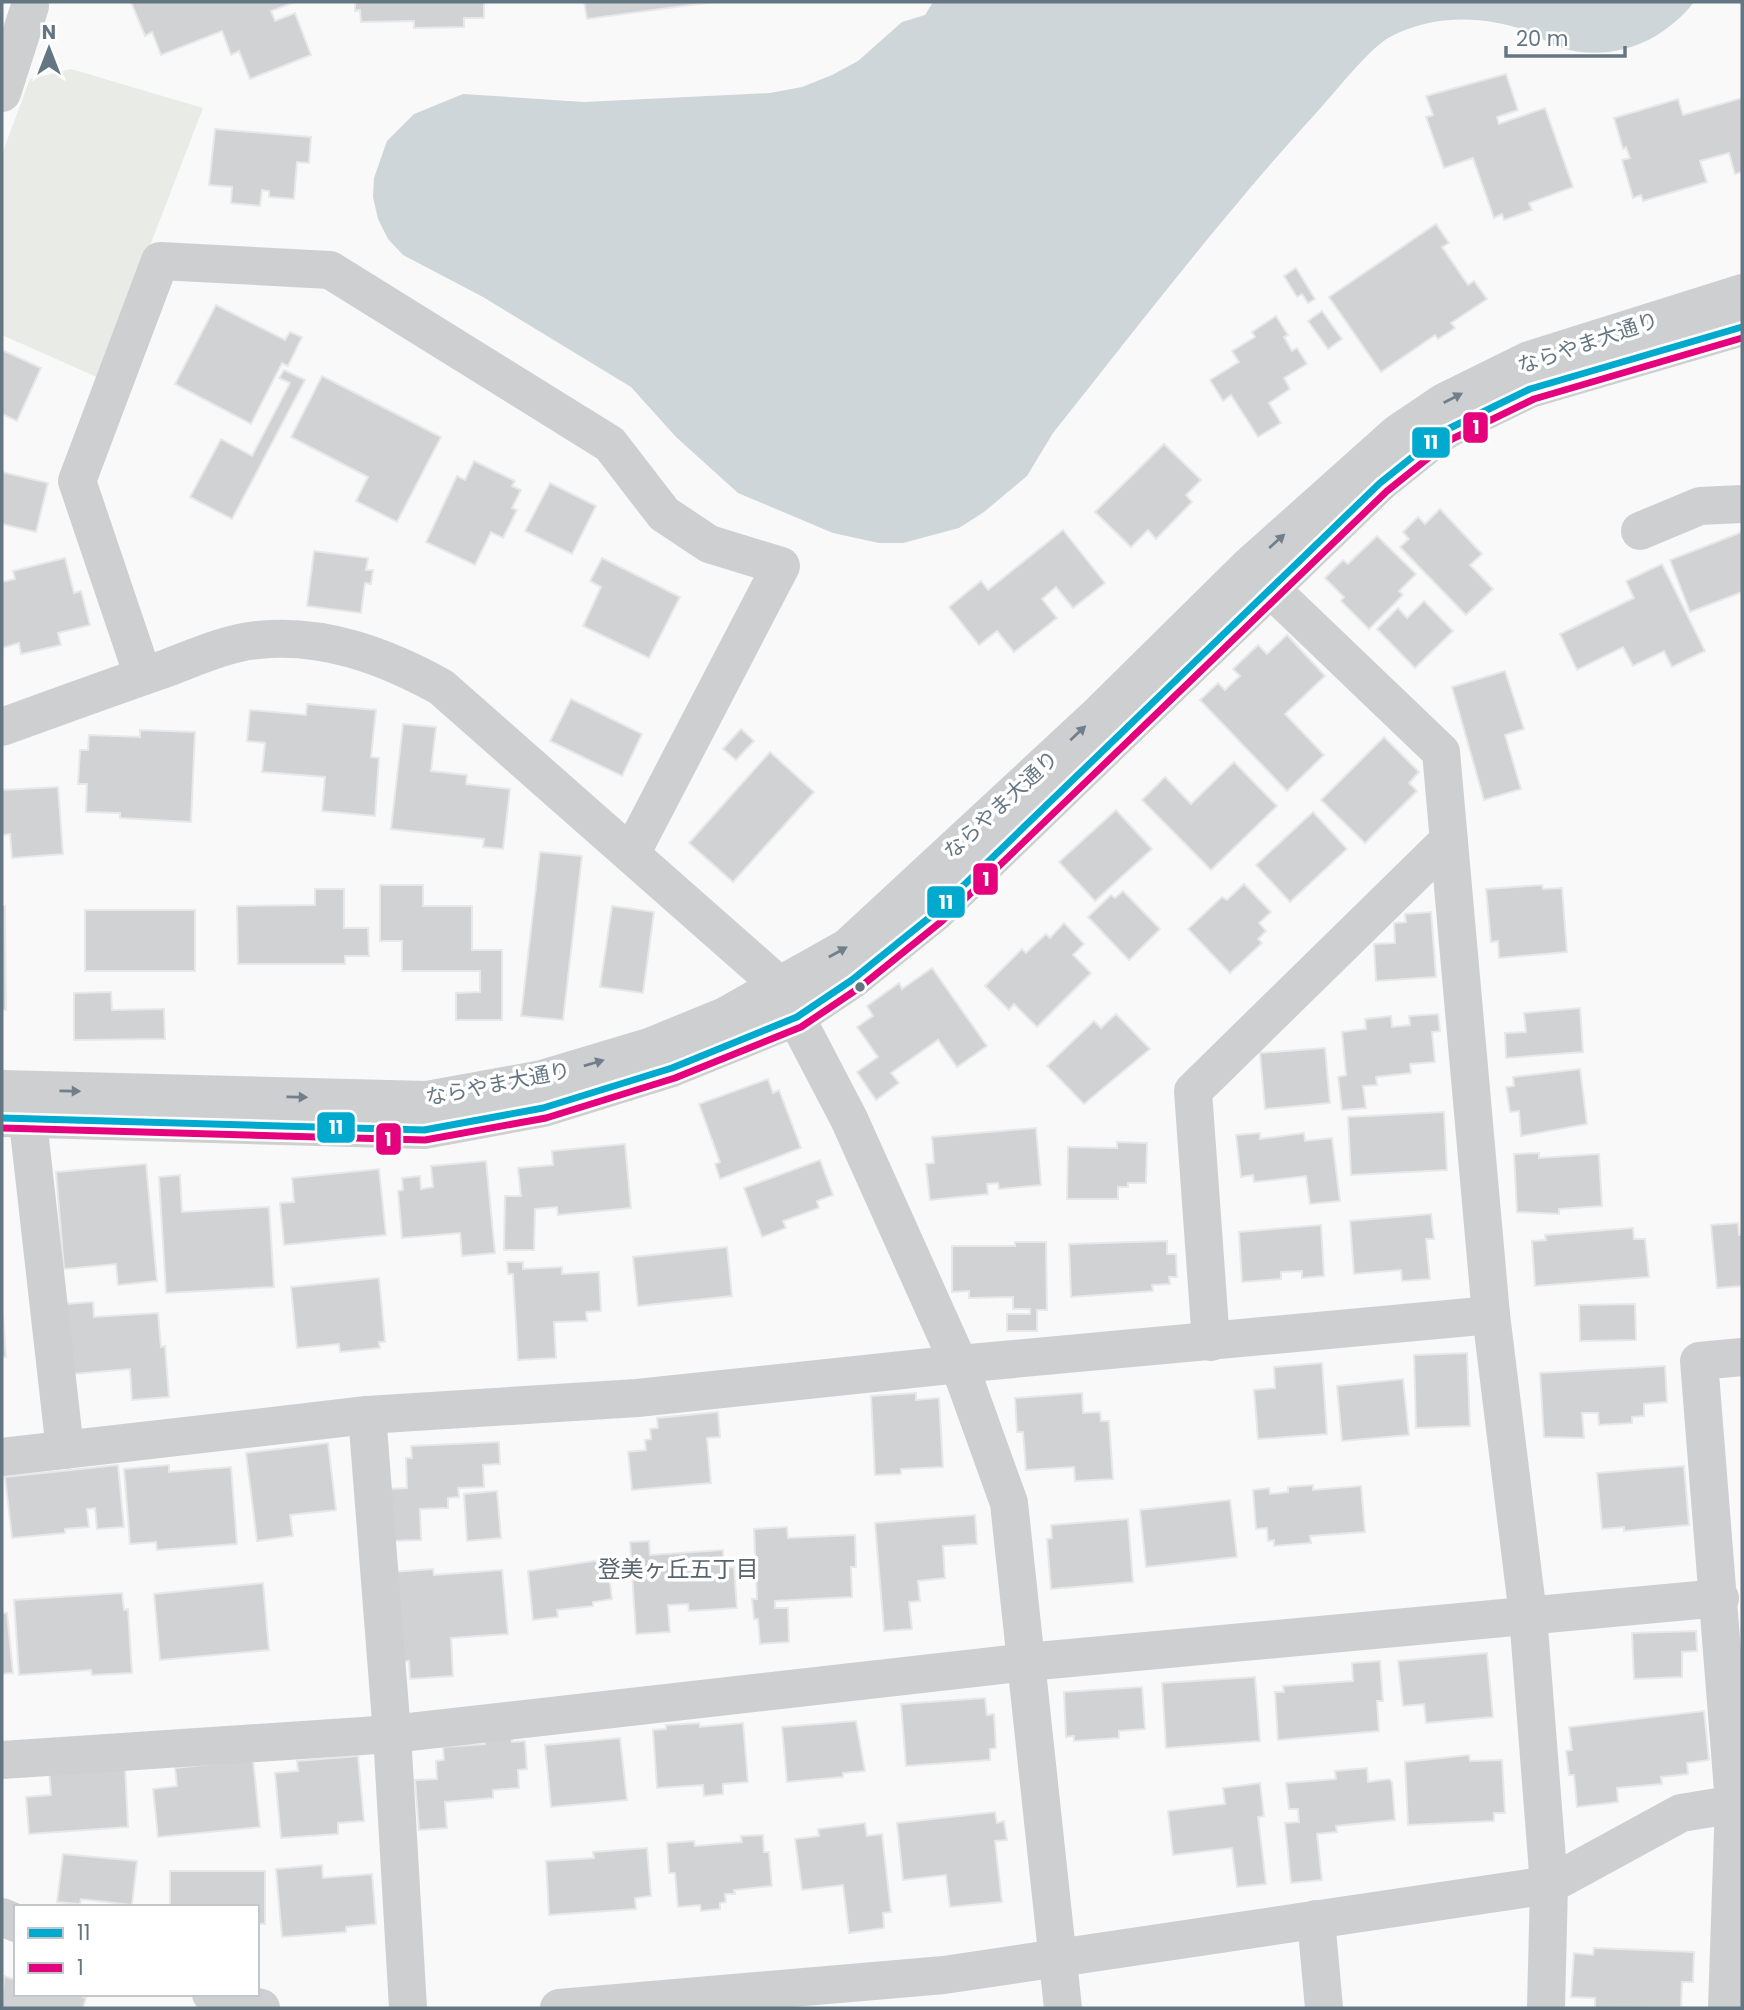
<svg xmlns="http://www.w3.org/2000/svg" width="1744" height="2010" font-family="Poppins,'Noto Sans JP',sans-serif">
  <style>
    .green { fill: #e8ebe6 }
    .water { fill: #ced6d9 }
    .building { fill: #d0d2d3; stroke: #e8e8e8; stroke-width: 2 }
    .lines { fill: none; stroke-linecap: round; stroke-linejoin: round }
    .minor { stroke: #cecfd0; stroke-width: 38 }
    .bus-1-casing { stroke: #fff; stroke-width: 12 }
    .bus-2-casing { stroke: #fff; stroke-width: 12 }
    .bus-1 { stroke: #00a9ce; stroke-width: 7 }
    .bus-2 { stroke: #e5007d; stroke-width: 7 }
    .oneway { fill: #707f8b }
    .bus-dot { fill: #657683; stroke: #fff; stroke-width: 2.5 }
    .labels { text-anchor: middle; stroke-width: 7; stroke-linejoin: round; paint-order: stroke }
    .street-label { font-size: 21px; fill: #657683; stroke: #fff }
    .neighbourhood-label { font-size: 23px; fill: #57646e; stroke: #fff }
    .line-badge { stroke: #fff; stroke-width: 2.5 }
    .badge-label { font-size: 19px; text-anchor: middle; font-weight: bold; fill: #fff }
  </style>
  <rect width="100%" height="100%" fill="#f9f9f9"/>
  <!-- green -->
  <polygon class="green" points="71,69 203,108 99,378 2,335 2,154 30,79"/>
  <!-- water -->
  <path class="water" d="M933,2H1694C1663,42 1612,63 1562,48C1549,44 1537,35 1524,30C1481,15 1431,15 1390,37C1370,47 1333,95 1316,113C1223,215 1139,325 1053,433L1027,476L984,512L959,528L903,543H879L833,533L738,493L676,437L631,387L483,297L403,255L388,239L378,219L373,197L374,178L387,141L414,114L463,94L584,102L770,93L802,87L832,75L858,61L902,22L925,15Z"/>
  <!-- building -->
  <g class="building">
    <polygon points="131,2 295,2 271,11 275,21 295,13 311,55 250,79 239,51 231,55 222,31 161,55 152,32 145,36"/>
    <polygon points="355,2 484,2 484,18 464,18 464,27 414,28 414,21 361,22 360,10 355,11"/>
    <polygon points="584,2 713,2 587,19"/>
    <polygon points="1506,74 1518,110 1497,117 1499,124 1545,108 1573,187 1529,203 1532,210 1504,220 1502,214 1494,218 1473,158 1444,168 1426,117 1433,115 1426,96"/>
    <polygon points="1742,98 1742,172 1735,174 1729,153 1700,161 1707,182 1643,201 1641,195 1633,198 1622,160 1630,158 1626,147 1623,149 1614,118 1678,99 1683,115"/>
    <polygon points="215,129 311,137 309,163 297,162 294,199 269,197 269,191 262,190 260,206 231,203 232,187 209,185"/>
    <polygon points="1436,224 1449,243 1442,247 1468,285 1474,281 1487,299 1451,323 1455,328 1438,339 1435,335 1381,372 1329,297"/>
    <polygon points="1296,268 1315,299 1308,303 1302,294 1297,297 1284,276"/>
    <polygon points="216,305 285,340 290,332 302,337 288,366 282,363 251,424 175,384"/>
    <polygon points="1322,311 1342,339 1328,349 1308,321"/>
    <polygon points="1276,316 1288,335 1284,337 1292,351 1297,348 1307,364 1284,378 1290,389 1269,403 1281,423 1258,437 1231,395 1223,401 1210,380 1239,362 1232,351 1255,337 1252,332"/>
    <polygon points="2,350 41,368 17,421 2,414"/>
    <polygon points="284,370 305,380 232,519 190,497 221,439 252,456 290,383 279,378"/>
    <polygon points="322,376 441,437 397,522 356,501 368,477 291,437"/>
    <polygon points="1164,444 1201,480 1186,495 1192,502 1156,539 1148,530 1131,547 1095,512"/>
    <polygon points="474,461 515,481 512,486 521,490 512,508 517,510 503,538 491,532 475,565 426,542 457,476 465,480"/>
    <polygon points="2,472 48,483 36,532 2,524"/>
    <polygon points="550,483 596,506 572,554 525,531"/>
    <polygon points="1440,509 1482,554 1470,565 1493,589 1466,615 1400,547 1409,539 1403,532 1418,517 1425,524"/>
    <polygon points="1063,530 1105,583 1073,608 1056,587 1042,599 1057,618 1014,652 997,631 979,645 949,607 981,581 988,590"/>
    <polygon points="1742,532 1742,592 1690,612 1670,560"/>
    <polygon points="1377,536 1416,574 1399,591 1403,595 1369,629 1341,601 1344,597 1325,578 1343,560 1348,564"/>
    <polygon points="314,551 368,558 366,570 373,570 371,584 365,583 361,613 307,606"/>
    <polygon points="65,558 74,593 81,591 90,625 58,633 61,645 21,654 19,643 2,648 2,582 15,579 13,571"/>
    <polygon points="602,558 680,597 649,658 583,626 601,587 590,581"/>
    <polygon points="1662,564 1705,651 1672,667 1664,651 1633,666 1623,647 1577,670 1560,634 1634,598 1626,581"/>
    <polygon points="1424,601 1453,631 1415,668 1377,629 1398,608 1407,618"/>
    <polygon points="1287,635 1325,676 1285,714 1324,755 1287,791 1200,700 1218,683 1225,690 1240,676 1233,669 1258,645 1267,654"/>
    <polygon points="1505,671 1524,729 1505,735 1521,789 1484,800 1452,687"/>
    <polygon points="571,699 642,734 622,776 550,741"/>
    <polygon points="307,704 376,710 371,757 379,758 375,816 322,811 325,777 262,772 265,743 247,741 250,710 306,715"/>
    <polygon points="403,724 436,727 431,771 467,775 466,784 510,789 503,849 483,847 484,839 391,829"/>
    <polygon points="741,729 754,741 736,760 723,749"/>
    <polygon points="140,730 195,732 191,822 120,818 120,813 86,812 87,784 78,784 80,750 88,750 89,735 140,737"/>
    <polygon points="1384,737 1419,772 1409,783 1417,791 1365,843 1321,800"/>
    <polygon points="770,752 814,792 733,882 689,843"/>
    <polygon points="1234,762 1277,806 1211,870 1142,800 1165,777 1191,804"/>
    <polygon points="58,787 63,854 12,858 10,834 2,835 2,790"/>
    <polygon points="1116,810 1152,849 1095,901 1059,862"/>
    <polygon points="1313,812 1347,849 1290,902 1256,865"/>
    <polygon points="540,852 582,856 563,1020 521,1016"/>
    <polygon points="1244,884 1271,912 1259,923 1266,931 1258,939 1262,943 1230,973 1188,929 1222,897 1227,900"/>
    <polygon points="380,885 423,885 423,906 472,906 472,950 502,950 502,1020 456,1020 456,993 480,992 480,971 402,971 402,941 380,941"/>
    <polygon points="1542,885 1543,889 1562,888 1567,952 1499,958 1498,941 1491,942 1486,889"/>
    <polygon points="315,889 344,889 344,928 368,928 369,956 345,956 345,964 238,964 237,906 315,905"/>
    <polygon points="1123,891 1160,929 1129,960 1088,917 1111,895 1115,898"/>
    <polygon points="2,906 5,906 6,1010 2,1010"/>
    <polygon points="612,906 654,912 643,993 600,987"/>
    <rect x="85" y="910" width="110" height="61"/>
    <polygon points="1431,912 1436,977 1376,981 1374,944 1395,943 1394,923 1406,922 1405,914"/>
    <polygon points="1064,923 1084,944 1073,955 1091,973 1037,1027 1014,1004 1009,1010 985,986 1022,949 1026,953 1046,934 1050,938"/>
    <polygon points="932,968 987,1046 957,1067 938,1040 891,1073 899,1083 876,1100 857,1072 878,1057 857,1027 873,1016 867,1006 899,983 902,989"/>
    <polygon points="111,992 112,1010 164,1009 165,1039 74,1040 74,993"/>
    <polygon points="1580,1008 1583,1052 1506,1058 1505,1033 1526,1032 1524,1013"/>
    <polygon points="1116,1014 1150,1049 1084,1104 1047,1066 1094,1021 1101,1028"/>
    <polygon points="1438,1014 1440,1031 1432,1032 1435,1062 1410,1064 1411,1073 1376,1077 1377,1085 1363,1086 1366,1108 1342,1110 1338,1077 1346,1075 1342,1032 1366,1029 1365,1019 1391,1016 1392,1027 1410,1025 1409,1016"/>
    <polygon points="1325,1048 1330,1103 1265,1109 1260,1053"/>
    <polygon points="1580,1069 1587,1124 1521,1136 1519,1111 1510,1112 1506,1087 1514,1086 1513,1077"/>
    <polygon points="768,1079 773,1093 779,1090 801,1148 720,1179 715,1164 720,1162 699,1104"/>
    <polygon points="1444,1112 1447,1170 1351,1175 1348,1117"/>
    <polygon points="1036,1128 1041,1185 999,1189 998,1183 987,1184 988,1194 930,1200 926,1164 934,1163 932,1137"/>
    <polygon points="1260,1133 1260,1139 1304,1133 1305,1141 1332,1138 1340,1201 1310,1204 1306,1176 1254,1182 1253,1175 1241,1177 1236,1135"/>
    <polygon points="1117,1142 1147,1143 1146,1183 1128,1183 1128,1187 1118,1187 1118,1199 1067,1199 1068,1147 1117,1148"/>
    <polygon points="625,1144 631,1208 558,1215 557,1207 535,1209 534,1250 504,1250 505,1196 521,1196 518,1168 553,1165 552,1151"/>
    <polygon points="1539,1153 1539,1158 1599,1154 1602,1206 1559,1209 1559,1214 1517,1212 1514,1154"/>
    <polygon points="820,1160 833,1195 817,1201 819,1208 783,1221 786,1228 762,1237 744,1188"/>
    <polygon points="486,1161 495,1253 462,1256 460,1233 402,1238 398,1191 403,1190 402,1178 420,1176 421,1189 433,1187 431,1166"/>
    <polygon points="146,1164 157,1281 118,1285 116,1264 64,1269 56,1172"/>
    <polygon points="379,1169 386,1235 284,1245 280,1203 294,1202 292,1178"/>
    <polygon points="180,1175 182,1212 269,1207 274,1287 166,1293 159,1177"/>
    <polygon points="1431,1214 1434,1239 1426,1239 1430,1279 1402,1281 1401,1270 1354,1274 1350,1221"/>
    <polygon points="1738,1223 1739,1235 1742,1234 1742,1286 1717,1288 1711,1225"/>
    <polygon points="1321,1225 1324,1276 1302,1278 1302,1271 1281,1272 1281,1279 1242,1282 1239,1232"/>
    <polygon points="1633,1228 1634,1239 1645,1239 1649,1277 1535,1286 1532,1241 1546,1240 1545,1235"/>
    <polygon points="1167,1241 1167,1254 1176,1254 1177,1277 1169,1277 1170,1284 1152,1285 1153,1291 1071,1297 1069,1244"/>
    <polygon points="1015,1242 1046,1242 1047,1310 1037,1310 1037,1331 1007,1331 1007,1314 1030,1314 1030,1309 1013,1309 1013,1297 969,1298 969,1291 952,1292 952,1246 1015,1246"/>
    <polygon points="727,1247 732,1296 638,1306 633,1257"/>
    <polygon points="507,1262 523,1262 523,1269 562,1267 562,1274 599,1272 601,1311 586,1312 587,1321 554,1322 556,1358 518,1360 513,1274 508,1274"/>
    <polygon points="379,1278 385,1342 379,1342 380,1348 340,1352 339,1344 297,1348 291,1287"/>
    <polygon points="93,1302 94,1317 158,1313 161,1347 165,1346 169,1397 132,1400 130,1369 73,1374 65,1304"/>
    <polygon points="1635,1304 1636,1340 1580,1341 1579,1305"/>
    <polygon points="3,1317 6,1357 2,1357 2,1318"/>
    <polygon points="1467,1353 1470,1426 1416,1428 1414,1355"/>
    <polygon points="1322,1363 1327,1434 1258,1439 1254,1390 1275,1388 1274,1367"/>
    <polygon points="1665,1366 1667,1402 1644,1404 1644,1416 1632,1417 1632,1423 1599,1425 1598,1413 1582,1413 1584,1438 1544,1437 1540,1373"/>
    <polygon points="1403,1379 1409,1435 1342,1441 1337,1386"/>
    <polygon points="916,1393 916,1400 939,1398 943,1467 901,1469 901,1474 875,1475 871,1396"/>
    <polygon points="1082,1393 1083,1413 1100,1412 1101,1421 1109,1421 1113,1479 1075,1481 1074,1467 1026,1470 1023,1432 1017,1432 1015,1398"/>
    <polygon points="718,1412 720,1437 707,1438 711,1483 632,1490 628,1452 646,1450 645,1440 651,1439 650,1429 658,1428 657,1418"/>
    <polygon points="499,1442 500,1464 483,1465 484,1487 458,1488 459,1497 448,1498 448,1508 420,1509 421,1540 390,1541 388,1489 407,1488 406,1458 412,1458 411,1446"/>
    <polygon points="328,1443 336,1510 290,1515 293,1536 257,1541 246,1453"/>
    <polygon points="118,1465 124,1527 97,1529 95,1508 87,1509 89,1527 65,1529 65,1533 12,1538 5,1477"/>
    <polygon points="169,1465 169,1472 231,1467 237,1544 157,1550 156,1542 130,1544 124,1469"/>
    <polygon points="1684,1466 1689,1525 1624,1531 1624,1527 1602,1529 1597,1473"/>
    <polygon points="1313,1485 1313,1490 1361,1486 1365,1532 1310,1536 1311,1543 1274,1546 1274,1540 1268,1541 1267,1528 1256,1529 1253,1490 1269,1488 1270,1494 1288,1492 1288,1487"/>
    <polygon points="497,1491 501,1538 467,1541 464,1494"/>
    <polygon points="1230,1500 1237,1557 1146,1567 1140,1510"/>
    <polygon points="975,1515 977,1544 943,1546 945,1578 918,1581 920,1601 909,1602 912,1629 884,1631 875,1523"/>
    <polygon points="1128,1519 1133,1582 1051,1589 1047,1539 1052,1538 1051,1525"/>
    <polygon points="787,1527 788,1538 855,1535 856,1567 851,1567 852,1597 775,1601 775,1608 788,1608 789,1642 760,1644 758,1619 754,1619 752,1599 757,1599 754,1529"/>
    <polygon points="649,1541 650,1555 723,1550 724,1568 734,1567 737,1608 689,1611 688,1604 668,1605 670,1632 636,1634 630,1542"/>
    <polygon points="607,1559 612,1599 593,1602 593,1606 557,1610 558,1617 533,1620 528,1571"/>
    <polygon points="433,1569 434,1575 502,1570 508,1634 451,1638 453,1676 410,1679 409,1661 401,1662 393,1572"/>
    <polygon points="263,1583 269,1650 160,1660 154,1594"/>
    <polygon points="122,1593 124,1610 128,1609 132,1673 92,1675 91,1670 19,1675 14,1600"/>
    <polygon points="2,1613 7,1613 13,1673 2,1674"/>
    <polygon points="1696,1631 1697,1651 1682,1652 1682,1677 1634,1679 1632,1633"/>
    <polygon points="1487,1653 1493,1717 1426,1723 1424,1704 1403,1706 1398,1661"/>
    <polygon points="1380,1661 1383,1701 1377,1701 1379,1731 1278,1740 1275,1692 1284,1692 1283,1686 1353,1681 1352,1663"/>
    <polygon points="1255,1677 1260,1741 1166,1748 1162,1683"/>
    <polygon points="1142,1687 1145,1729 1119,1731 1119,1738 1074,1741 1074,1736 1066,1737 1064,1692"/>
    <polygon points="985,1698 987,1715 994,1714 996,1748 990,1749 990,1760 906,1766 901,1704"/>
    <polygon points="1704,1711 1709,1760 1687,1763 1688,1774 1661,1777 1662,1784 1617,1788 1618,1802 1577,1807 1574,1775 1569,1775 1566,1751 1572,1750 1569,1727"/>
    <polygon points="856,1721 865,1771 843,1773 843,1777 787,1782 782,1727"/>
    <polygon points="699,1723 700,1727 743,1723 748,1782 723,1784 723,1794 704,1796 703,1785 657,1788 653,1730 666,1729 666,1725"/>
    <polygon points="512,1735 512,1742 525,1741 527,1769 518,1770 519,1788 493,1790 493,1798 445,1802 447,1828 419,1830 415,1780 437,1779 436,1761 444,1760 443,1747 485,1744 485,1737"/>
    <polygon points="620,1738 627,1800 551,1807 545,1745"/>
    <polygon points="1469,1755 1470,1761 1502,1760 1505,1813 1494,1813 1494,1821 1408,1825 1405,1762"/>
    <polygon points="358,1756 364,1821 338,1823 338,1834 281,1838 275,1773 298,1771 297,1761"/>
    <polygon points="253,1759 260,1827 158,1837 153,1789 177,1786 175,1768"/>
    <polygon points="125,1766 128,1827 29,1834 26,1797 51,1795 49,1771"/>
    <polygon points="1367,1768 1368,1782 1389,1779 1392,1782 1395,1820 1336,1826 1337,1832 1317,1834 1322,1880 1291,1883 1285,1823 1299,1822 1298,1809 1289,1809 1286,1783 1336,1779 1335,1771"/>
    <polygon points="1260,1783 1264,1816 1258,1817 1266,1884 1237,1887 1232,1848 1173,1855 1168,1811 1225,1804 1223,1788"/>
    <polygon points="995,1812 997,1823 1004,1821 1007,1840 995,1841 1002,1902 950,1907 946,1875 903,1880 897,1823"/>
    <polygon points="865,1823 867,1836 882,1834 891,1912 883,1913 884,1928 849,1933 843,1885 802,1890 795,1839 819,1836 818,1829"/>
    <polygon points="763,1835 764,1852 769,1852 772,1886 734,1890 735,1894 725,1894 726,1902 720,1903 720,1909 701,1911 700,1905 678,1907 675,1873 669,1873 667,1843 694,1841 695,1846 742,1842 741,1836"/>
    <polygon points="647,1848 651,1896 635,1898 636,1909 549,1915 546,1861 594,1858 593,1852"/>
    <polygon points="63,1854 137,1861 132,1905 81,1899 80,1904 57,1902"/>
    <polygon points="322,1865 323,1878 372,1874 376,1924 346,1927 346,1932 282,1937 276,1869"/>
    <polygon points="170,1871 265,1871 265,1924 257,1924 257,1907 170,1907"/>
    <polygon points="1594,1948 1694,1952 1693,1982 1682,1982 1681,2007 1595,2008 1595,1998 1571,1997 1574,1953 1593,1955"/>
    <polygon points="4,1976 16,1980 16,1994 76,1994 86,1998 83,2008 2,2008"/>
  </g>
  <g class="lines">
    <!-- minor -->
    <g class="minor">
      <polyline points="2,93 30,6"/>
      <polyline points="1640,531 1700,506 1742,504"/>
      <polyline points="1254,573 1441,752 1491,1315 1528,1615 1549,1885 1546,2008"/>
      <polyline points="143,676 77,481 160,261 330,270 610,444 664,514 709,544 781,566 631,854"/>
      <path d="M2,727C57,707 112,687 167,668C196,657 227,643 258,640C323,633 385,656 441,687L779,985L849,1119L959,1364L1009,1503L1063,2008"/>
      <polyline points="2,1089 427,1100 542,1079 649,1047 725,1016 848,947 1096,717 1248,567 1398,433 1444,402 1529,360 1742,293"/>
      <polyline points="25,1095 65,1450"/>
      <polyline points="2,1118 424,1130 543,1108 672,1068 797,1017 852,980 935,913 1380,483 1446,430 1530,389 1742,327"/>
      <polyline points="1211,1342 1193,1091 1449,840"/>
      <polyline points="367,1415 392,1734 408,2008"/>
      <polyline points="2,1457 367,1415 637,1398 959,1364 1491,1315"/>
      <polyline points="2,1760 392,1734 1027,1662 1720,1598"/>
      <polyline points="2,1917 16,1923"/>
      <polyline points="1316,1919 1324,2008"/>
      <polyline points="211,1994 261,2008"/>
      <polyline points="559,2008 944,1975 1549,1885 1681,1813 1742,1803"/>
      <polyline points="1727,2008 1734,1803 1699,1361 1742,1357"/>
    </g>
    <defs>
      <polyline id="bus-1" points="2,1118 424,1130 543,1108 672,1068 797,1017 852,980 935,913 1380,483 1446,430 1530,389 1742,327"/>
      <polyline id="bus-2" points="2,1128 425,1140 546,1118 675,1078 801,1027 859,988 942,921 1387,491 1452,439 1534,399 1742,338"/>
    </defs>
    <!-- bus-1 casing -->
    <use href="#bus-1" class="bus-1-casing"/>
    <!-- bus-2 casing -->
    <use href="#bus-2" class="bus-2-casing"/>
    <!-- bus-1 -->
    <use href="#bus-1" class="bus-1"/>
    <!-- bus-2 -->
    <use href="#bus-2" class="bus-2"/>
  </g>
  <!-- one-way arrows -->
  <defs><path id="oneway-solid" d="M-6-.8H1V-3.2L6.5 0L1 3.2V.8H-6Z" transform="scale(1.75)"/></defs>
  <g class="oneway">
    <use href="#oneway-solid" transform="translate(1453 398) rotate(-27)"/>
    <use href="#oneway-solid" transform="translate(1277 541) rotate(-42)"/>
    <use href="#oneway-solid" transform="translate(1078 733) rotate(-43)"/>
    <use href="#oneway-solid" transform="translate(838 952) rotate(-29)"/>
    <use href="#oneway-solid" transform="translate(594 1063) rotate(-16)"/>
    <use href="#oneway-solid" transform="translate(70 1091) rotate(1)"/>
    <use href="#oneway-solid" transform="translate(297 1097) rotate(1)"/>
  </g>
  <!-- markers -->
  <circle class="bus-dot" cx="860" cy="987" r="6"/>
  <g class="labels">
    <!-- street labels -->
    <g class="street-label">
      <text transform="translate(1588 343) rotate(-19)" y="7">ならやま大通り</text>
      <text transform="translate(1001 805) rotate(-43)" y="7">ならやま大通り</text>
      <text transform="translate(498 1084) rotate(-11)" y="7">ならやま大通り</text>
    </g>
    <!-- neighbourhood labels -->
    <g class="neighbourhood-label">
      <text x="678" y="1577">登美ヶ丘五丁目</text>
    </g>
  </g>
  <g class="line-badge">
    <rect x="1462" y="411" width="27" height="33" rx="7" fill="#e5007d"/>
    <rect x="1411" y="426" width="40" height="33" rx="7" fill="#00a9ce"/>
    <rect x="972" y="862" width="27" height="34" rx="7" fill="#e5007d"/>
    <rect x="926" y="885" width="40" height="34" rx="7" fill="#00a9ce"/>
    <rect x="316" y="1111" width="40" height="33" rx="7" fill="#00a9ce"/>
    <rect x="375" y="1122" width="27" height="34" rx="7" fill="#e5007d"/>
  </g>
  <g class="badge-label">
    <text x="1476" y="434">1</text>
    <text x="1431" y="449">11</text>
    <text x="986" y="886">1</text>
    <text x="946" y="909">11</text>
    <text x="336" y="1134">11</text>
    <text x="388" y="1146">1</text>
  </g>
  <!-- border -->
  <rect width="1744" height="2010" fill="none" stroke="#657683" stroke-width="7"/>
  <!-- legend -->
  <rect x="14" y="1905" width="245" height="91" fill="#ffffff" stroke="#c1c8cd" stroke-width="2"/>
  <rect x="28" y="1928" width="35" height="10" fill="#00a9ce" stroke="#c1c8cd" stroke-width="2"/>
  <text x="77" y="1940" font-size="21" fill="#657683">11</text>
  <rect x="28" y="1963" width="35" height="10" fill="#e5007d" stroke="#c1c8cd" stroke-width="2"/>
  <text x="77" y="1975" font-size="21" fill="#657683">1</text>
  <!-- north arrow -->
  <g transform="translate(49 49)" stroke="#ffffff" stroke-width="5" paint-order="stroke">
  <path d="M0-5L12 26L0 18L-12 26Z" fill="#657683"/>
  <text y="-10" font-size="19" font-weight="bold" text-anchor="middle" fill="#657683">N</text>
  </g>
  <!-- scale -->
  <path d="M1506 46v10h119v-10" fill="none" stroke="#657683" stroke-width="3.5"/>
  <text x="1516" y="46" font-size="21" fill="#657683" stroke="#ffffff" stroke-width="5" paint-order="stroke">20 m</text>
</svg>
